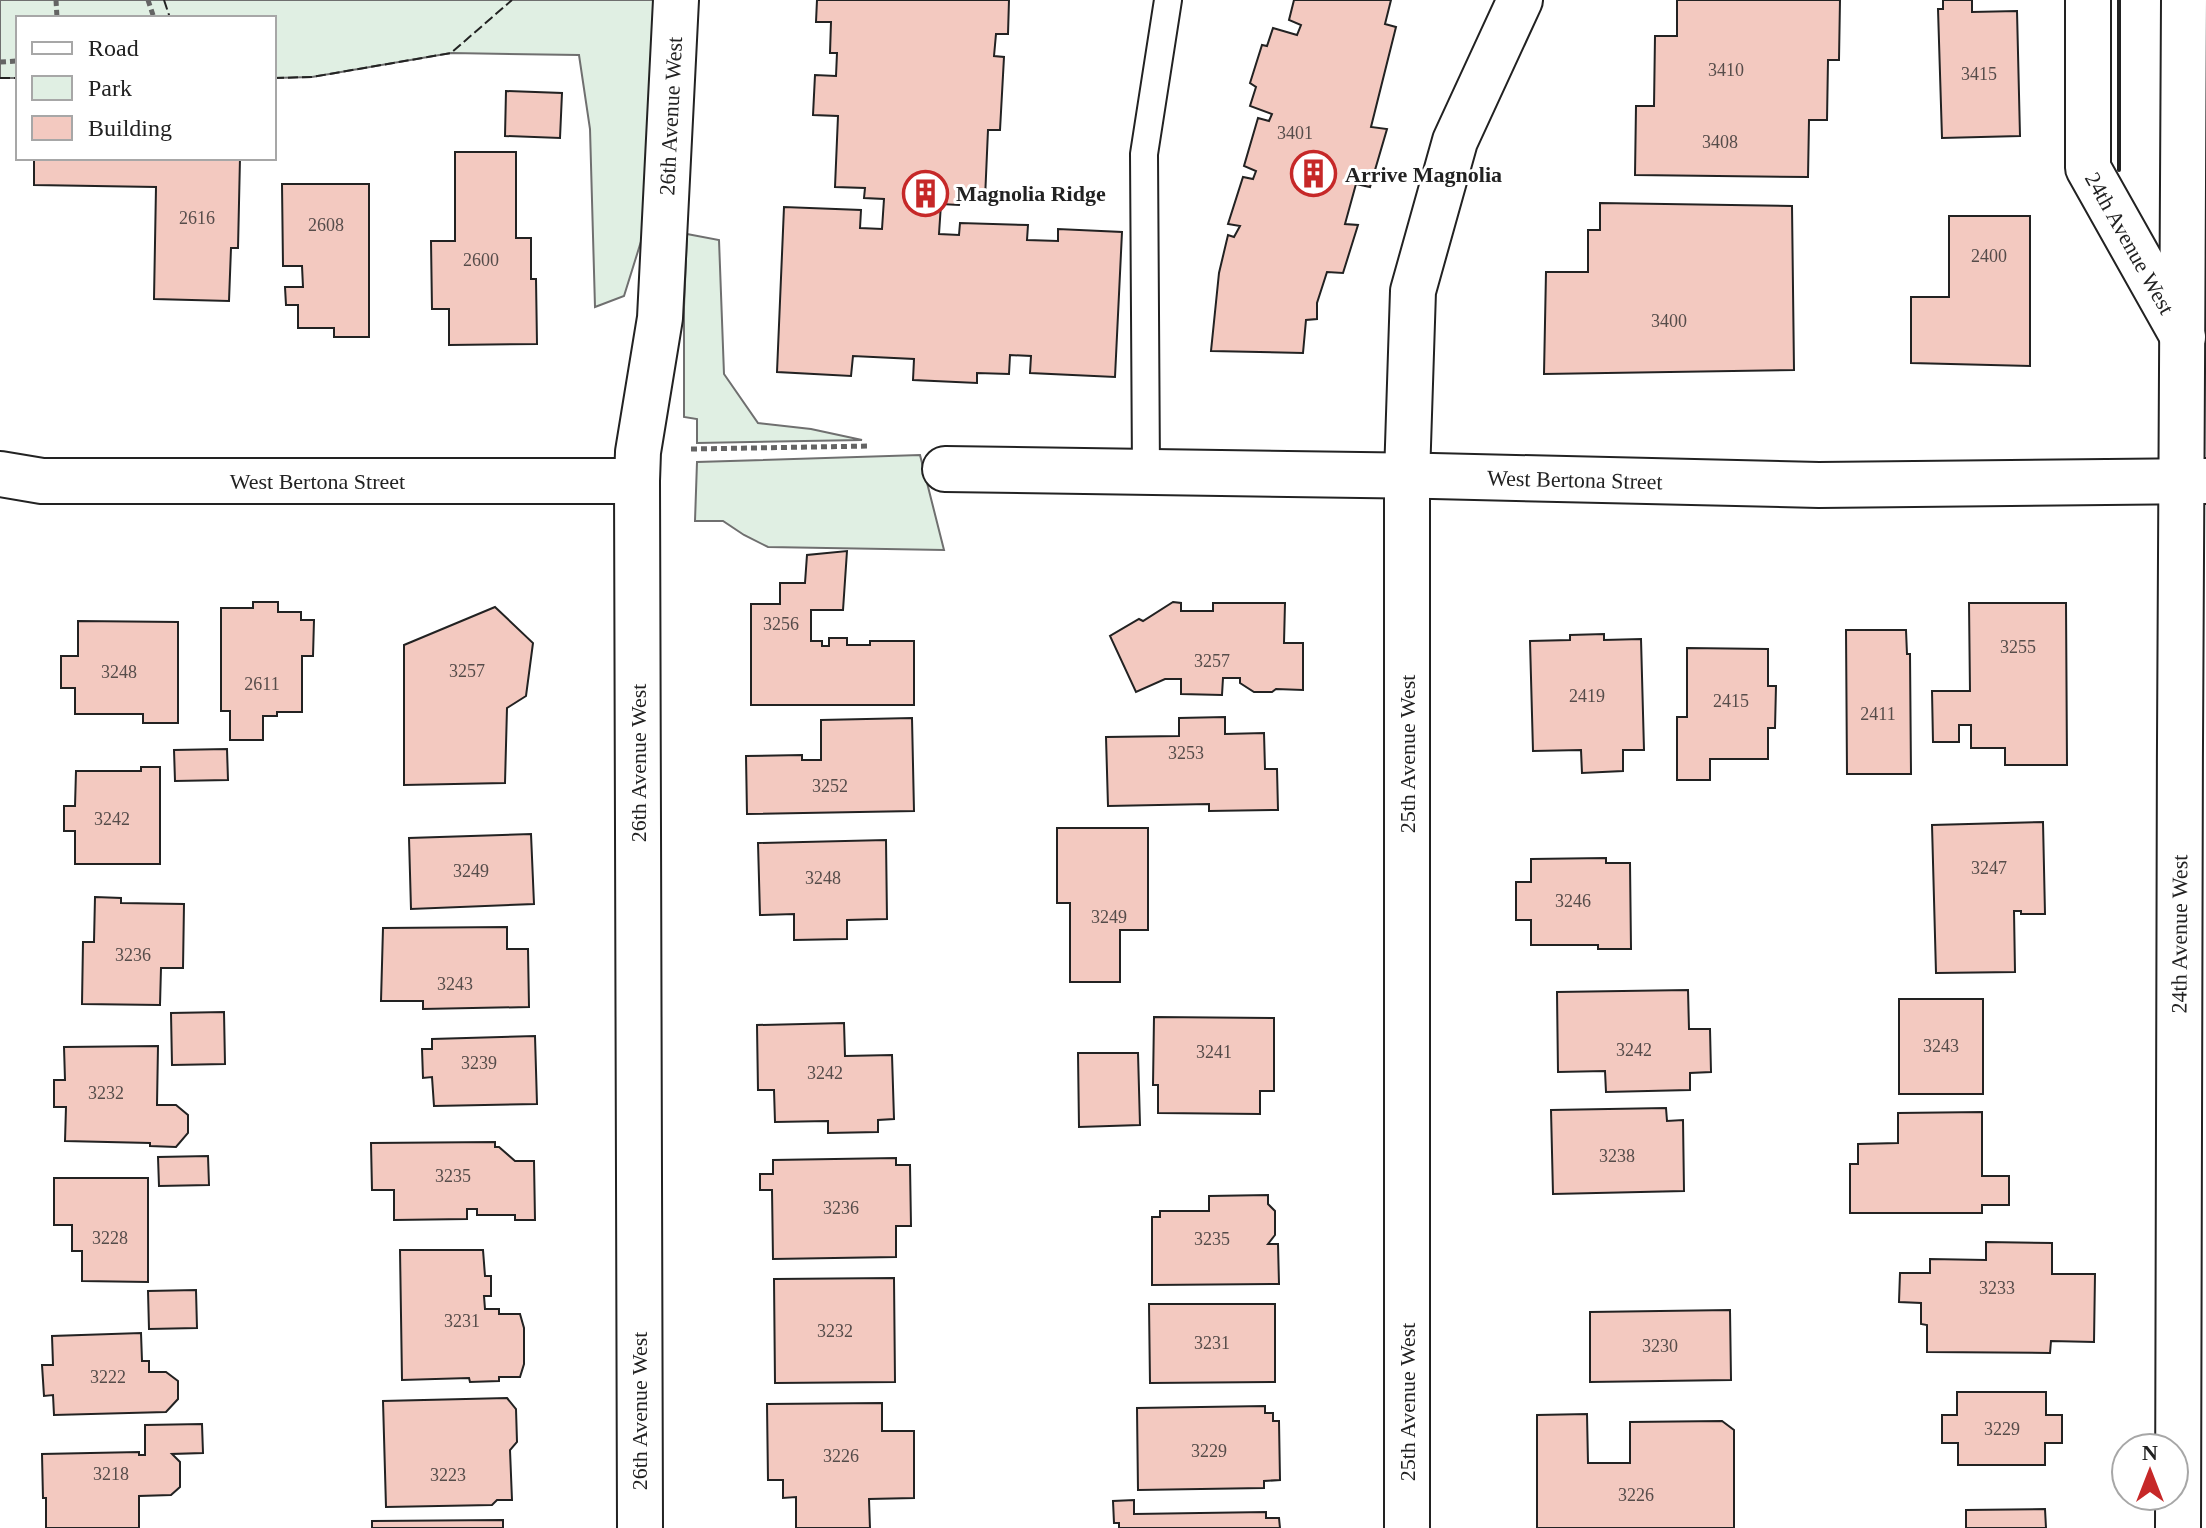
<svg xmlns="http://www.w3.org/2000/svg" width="2206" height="1528" font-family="Georgia,serif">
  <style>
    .green { fill: #e0efe3; stroke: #6f6f6f; stroke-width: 2 }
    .building { fill: #f3c9c0; stroke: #222; stroke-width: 2 }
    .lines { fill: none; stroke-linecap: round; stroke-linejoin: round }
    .service-casing { stroke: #222; stroke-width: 30 }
    .minor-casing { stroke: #222; stroke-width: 48 }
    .path { stroke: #646464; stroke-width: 5; stroke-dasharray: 6 4; stroke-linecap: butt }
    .service { stroke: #fff; stroke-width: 26 }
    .minor { stroke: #fff; stroke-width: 44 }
    .fence { stroke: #222; stroke-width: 2; stroke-dasharray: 10 4; stroke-linecap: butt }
    .wall { stroke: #222; stroke-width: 4 }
    .labels { text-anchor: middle; stroke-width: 6; stroke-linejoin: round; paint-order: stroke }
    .number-label { font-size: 18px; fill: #564c4a }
    .street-label { font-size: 22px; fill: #222; stroke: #fff }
    .poi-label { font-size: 22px; font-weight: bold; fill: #222; stroke: #fff; text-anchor: start }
  </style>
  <rect width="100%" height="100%" fill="#fff"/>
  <!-- green -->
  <g class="green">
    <polygon points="0,0 685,0 663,171 624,296 595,307 590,129 579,55 451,53 312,77 274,78 274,18 18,18 18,78 0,78"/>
    <polygon points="687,234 719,240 724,374 758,423 811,429 862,440 697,443 697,419 684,417 684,307"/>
    <polygon points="920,455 944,550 768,547 744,535 723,521 695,521 697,462"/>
  </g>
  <!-- building -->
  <g class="building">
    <polygon points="817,0 1009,0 1008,34 996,34 994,56 1004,57 1000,130 988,130 985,199 960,198 959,205 941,204 939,234 959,235 960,223 1028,225 1027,240 1058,241 1058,229 1122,232 1115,377 1030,373 1031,356 1010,355 1009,374 977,373 977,383 913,380 914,359 853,356 851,376 777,372 784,207 861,210 860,228 882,229 884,199 864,198 865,188 835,187 838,116 813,115 815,75 836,76 837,53 830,53 831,22 816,22"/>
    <polygon points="1294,0 1391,0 1385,24 1396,27 1371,127 1387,129 1370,187 1356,184 1345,224 1358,225 1343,273 1327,272 1317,303 1317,319 1306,320 1303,353 1211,351 1219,273 1228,235 1234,237 1240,226 1228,224 1243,177 1253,179 1256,171 1244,166 1258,118 1269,121 1272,114 1250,106 1256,87 1250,83 1262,45 1267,46 1273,28 1297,35 1301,25 1289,20"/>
    <polygon points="1677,0 1840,0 1839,60 1828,60 1827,120 1809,120 1808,177 1635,175 1636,106 1654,106 1655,36 1677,36"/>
    <polygon points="1943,0 1972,0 1972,12 2017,11 2020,136 1942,138 1938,9 1943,9"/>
    <polygon points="506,91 562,93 560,138 505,136"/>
    <polygon points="455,152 516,152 516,238 531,238 531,279 536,279 537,344 449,345 449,309 432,309 431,241 455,241"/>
    <polygon points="34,158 240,158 238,248 231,248 229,301 154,299 156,187 34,185"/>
    <polygon points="282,184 369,184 369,337 334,337 334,328 298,328 298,305 286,305 285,287 303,287 302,266 283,266"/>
    <polygon points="1600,203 1792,206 1794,370 1544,374 1546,272 1588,272 1588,230 1600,230"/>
    <polygon points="1949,216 2030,216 2030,366 1911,363 1911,297 1949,297"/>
    <polygon points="847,551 843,610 811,610 811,641 822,641 822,646 829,646 829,638 847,638 847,645 870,645 870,641 914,641 914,705 751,705 751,604 780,604 780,583 805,583 807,555"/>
    <polygon points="253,602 278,602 278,612 301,612 301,620 314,620 313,656 302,656 302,712 277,712 277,716 263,716 263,740 230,740 230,711 221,711 221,608 253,608"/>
    <polygon points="1173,602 1181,603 1181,611 1213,611 1213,603 1285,603 1284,643 1303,643 1303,690 1276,689 1272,692 1254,692 1240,683 1240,678 1223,678 1222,695 1181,694 1181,679 1165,679 1136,692 1110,636 1139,619 1143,621"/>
    <polygon points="1969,603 2066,603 2067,765 2005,765 2005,748 1971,748 1971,725 1959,725 1959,742 1933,742 1932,691 1970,691"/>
    <polygon points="495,607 533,643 526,696 507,708 505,783 404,785 404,645"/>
    <polygon points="78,621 178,622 178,723 143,723 143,714 75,714 75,688 61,688 61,656 78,656"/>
    <polygon points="1846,630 1906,630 1907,654 1910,654 1911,774 1847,774"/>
    <polygon points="1604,634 1604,640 1641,639 1644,750 1623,750 1623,771 1582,773 1581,750 1533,751 1530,641 1570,640 1570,635"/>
    <polygon points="1687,648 1768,649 1768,686 1776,686 1775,728 1768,728 1768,759 1710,759 1710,780 1677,780 1677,717 1687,717"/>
    <polygon points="1225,717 1225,734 1264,733 1265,769 1277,769 1278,810 1209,811 1209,804 1108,806 1106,737 1179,736 1179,718"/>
    <polygon points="912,718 914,811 747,814 746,756 802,755 802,760 821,760 821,720"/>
    <polygon points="227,749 228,780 175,781 174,750"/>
    <polygon points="141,767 160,767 160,864 75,864 75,831 64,831 64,806 75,806 76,771 141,771"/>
    <polygon points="2043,822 2045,914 2021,914 2021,911 2014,911 2015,972 1936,973 1932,825"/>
    <polygon points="1057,828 1148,828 1148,930 1120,930 1120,982 1070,982 1070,903 1057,903"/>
    <polygon points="531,834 534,904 411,909 409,838"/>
    <polygon points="886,840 887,919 847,920 847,939 794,940 794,914 760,915 758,843"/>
    <polygon points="1606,858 1606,863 1630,863 1631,949 1598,949 1598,945 1531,945 1531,920 1516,920 1516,882 1531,882 1531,859"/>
    <polygon points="95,897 121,898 121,903 184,904 183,968 161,968 160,1005 82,1004 83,942 94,942"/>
    <polygon points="507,927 507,949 528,949 529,1007 423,1009 423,1001 381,1001 383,928"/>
    <polygon points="1688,990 1689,1029 1710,1029 1711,1072 1690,1073 1690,1090 1606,1092 1605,1071 1558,1072 1557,992"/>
    <rect x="1899" y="999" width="84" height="95"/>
    <polygon points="224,1012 225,1064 172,1065 171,1013"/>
    <polygon points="1154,1017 1274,1018 1274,1091 1260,1091 1260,1114 1158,1113 1158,1085 1153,1085"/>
    <polygon points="844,1023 845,1056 892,1055 894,1119 878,1120 878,1132 828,1133 828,1121 775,1122 774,1090 758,1090 757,1025"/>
    <polygon points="535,1036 537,1104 434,1106 432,1077 423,1078 422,1049 432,1049 432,1039"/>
    <polygon points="158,1046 157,1105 176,1105 188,1115 188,1133 176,1147 150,1146 150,1143 65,1141 66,1107 54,1107 54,1080 65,1080 64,1047"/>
    <polygon points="1078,1053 1138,1053 1140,1125 1079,1127"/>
    <polygon points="1666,1108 1667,1121 1683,1120 1684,1191 1553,1194 1551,1110"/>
    <polygon points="1982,1112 1982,1176 2009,1176 2009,1205 1982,1205 1982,1213 1850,1213 1850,1164 1858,1164 1858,1144 1898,1143 1898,1113"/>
    <polygon points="495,1142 495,1147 499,1147 515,1161 534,1161 535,1220 515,1220 515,1215 477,1215 477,1209 467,1209 467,1219 394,1220 394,1190 372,1190 371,1143"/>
    <polygon points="208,1156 209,1185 159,1186 158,1157"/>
    <polygon points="896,1158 896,1165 910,1165 911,1226 896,1226 896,1257 773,1259 772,1190 760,1190 760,1174 773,1174 773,1160"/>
    <polygon points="54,1178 148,1178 148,1282 82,1281 82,1251 72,1251 72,1225 54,1225"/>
    <polygon points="1268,1195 1268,1204 1275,1211 1275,1235 1268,1244 1278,1244 1279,1284 1152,1285 1152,1217 1160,1217 1160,1211 1209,1211 1209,1196"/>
    <polygon points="1986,1242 2052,1243 2052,1274 2095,1274 2094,1342 2051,1341 2050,1353 1927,1352 1927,1325 1921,1324 1921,1303 1899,1302 1900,1273 1930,1273 1930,1259 1986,1260"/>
    <polygon points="400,1250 483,1250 485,1276 491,1276 491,1296 484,1296 485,1309 499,1309 499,1314 520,1314 524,1328 524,1364 520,1377 499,1377 499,1381 470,1382 469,1378 402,1380"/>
    <polygon points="894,1278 895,1382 775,1383 774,1279"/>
    <polygon points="196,1290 197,1328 149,1329 148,1291"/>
    <polygon points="1149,1304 1275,1304 1275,1382 1150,1383"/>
    <polygon points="1730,1310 1731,1380 1590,1382 1590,1312"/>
    <polygon points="141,1333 142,1361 149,1361 149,1372 166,1372 178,1381 178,1399 166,1412 54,1415 53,1395 44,1396 42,1365 53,1365 52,1336"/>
    <polygon points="1957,1392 2046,1392 2046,1415 2062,1415 2062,1443 2045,1443 2045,1465 1958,1465 1958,1443 1942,1443 1942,1415 1957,1415"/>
    <polygon points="507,1398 516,1409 517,1442 510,1450 512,1500 497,1500 492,1505 386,1507 383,1401"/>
    <polygon points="882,1403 882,1431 914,1431 914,1498 869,1499 870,1528 796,1528 796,1497 783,1498 783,1480 768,1480 767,1404"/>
    <polygon points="1265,1406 1265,1413 1273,1413 1273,1421 1279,1421 1280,1480 1264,1481 1264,1488 1138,1490 1137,1408"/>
    <polygon points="1587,1414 1588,1463 1630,1463 1630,1422 1722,1421 1734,1430 1734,1528 1537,1528 1537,1415"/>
    <polygon points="202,1424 203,1453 172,1454 180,1462 180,1487 171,1495 139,1496 139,1528 46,1528 46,1498 43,1498 42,1454 139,1452 139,1455 145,1455 145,1425"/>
    <polygon points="1134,1500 1134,1514 1266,1512 1266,1518 1279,1518 1280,1528 1119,1528 1119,1523 1114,1523 1113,1501"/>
    <polygon points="2045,1509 2046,1528 1966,1528 1966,1510"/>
    <polygon points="503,1520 503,1528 372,1528 372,1521"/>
  </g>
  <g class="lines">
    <defs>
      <polyline id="service" points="1146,472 1144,154 1168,0"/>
      <g id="minor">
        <path id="s1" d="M2088,0V168L2183,337"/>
        <path id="s2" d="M945,469L1433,476L1819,485L2206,481"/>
        <path id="s3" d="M0,474L42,481H637"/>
        <path id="s4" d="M640,1528L637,481L638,452L660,318L676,0"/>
        <polyline points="1407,1528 1407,476 1413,291 1455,141 1520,0"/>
        <path id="s5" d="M2178,1528C2176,1019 2183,509 2184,0"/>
      </g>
    </defs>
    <!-- service casing -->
    <use href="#service" class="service-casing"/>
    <!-- minor casing -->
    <use href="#minor" class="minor-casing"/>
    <!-- path -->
    <g class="path">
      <polyline points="56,0 57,18"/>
      <polyline points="148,0 154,18"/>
      <polyline points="0,62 18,61"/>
      <polyline points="691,449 870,446"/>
    </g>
    <!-- service -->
    <use href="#service" class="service"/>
    <!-- minor -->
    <use href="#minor" class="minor"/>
    <!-- fence -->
    <g class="fence">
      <polyline points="164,0 170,18"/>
      <polyline points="0,78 18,78"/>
      <polyline points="274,78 312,77 451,53 512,0"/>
    </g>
    <!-- wall -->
    <polyline class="wall" points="2119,0 2119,170"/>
  </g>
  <!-- icons -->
  <defs>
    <symbol id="building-ring" viewBox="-11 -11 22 22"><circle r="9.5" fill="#fff" stroke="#c62828" stroke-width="1.5"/><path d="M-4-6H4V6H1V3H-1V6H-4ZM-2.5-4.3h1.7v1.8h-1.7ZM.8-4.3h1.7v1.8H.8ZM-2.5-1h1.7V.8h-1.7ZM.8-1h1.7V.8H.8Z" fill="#c62828"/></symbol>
  </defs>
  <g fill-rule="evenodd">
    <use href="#building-ring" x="1288" y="148" width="51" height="51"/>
    <use href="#building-ring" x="900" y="168" width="51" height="51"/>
  </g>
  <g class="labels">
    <!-- number labels -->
    <g class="number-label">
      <text x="1726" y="76">3410</text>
      <text x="1979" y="80">3415</text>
      <text x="1295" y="139">3401</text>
      <text x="1720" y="148">3408</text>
      <text x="197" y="224">2616</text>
      <text x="326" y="231">2608</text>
      <text x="1989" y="262">2400</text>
      <text x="481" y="266">2600</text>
      <text x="1669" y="327">3400</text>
      <text x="781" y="630">3256</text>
      <text x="2018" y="653">3255</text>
      <text x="1212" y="667">3257</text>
      <text x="467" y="677">3257</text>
      <text x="119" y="678">3248</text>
      <text x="262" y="690">2611</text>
      <text x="1587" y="702">2419</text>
      <text x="1731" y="707">2415</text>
      <text x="1878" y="720">2411</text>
      <text x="1186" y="759">3253</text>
      <text x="830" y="792">3252</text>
      <text x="112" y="825">3242</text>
      <text x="1989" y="874">3247</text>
      <text x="471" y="877">3249</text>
      <text x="823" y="884">3248</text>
      <text x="1573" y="907">3246</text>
      <text x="1109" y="923">3249</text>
      <text x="133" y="961">3236</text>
      <text x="455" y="990">3243</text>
      <text x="1941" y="1052">3243</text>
      <text x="1634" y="1056">3242</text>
      <text x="1214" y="1058">3241</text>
      <text x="479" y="1069">3239</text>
      <text x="825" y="1079">3242</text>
      <text x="106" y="1099">3232</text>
      <text x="1617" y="1162">3238</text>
      <text x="453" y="1182">3235</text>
      <text x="841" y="1214">3236</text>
      <text x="110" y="1244">3228</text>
      <text x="1212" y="1245">3235</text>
      <text x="1997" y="1294">3233</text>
      <text x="462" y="1327">3231</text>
      <text x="835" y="1337">3232</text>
      <text x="1212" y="1349">3231</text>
      <text x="1660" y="1352">3230</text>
      <text x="108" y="1383">3222</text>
      <text x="2002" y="1435">3229</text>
      <text x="1209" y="1457">3229</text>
      <text x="841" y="1462">3226</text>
      <text x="111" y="1480">3218</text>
      <text x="448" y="1481">3223</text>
      <text x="1636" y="1501">3226</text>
    </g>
    <!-- street labels -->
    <g class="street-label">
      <text dy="8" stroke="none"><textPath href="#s4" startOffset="1414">26th Avenue West</textPath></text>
      <text dy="8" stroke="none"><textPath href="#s1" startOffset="254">24th Avenue West</textPath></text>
      <text dy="8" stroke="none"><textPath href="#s2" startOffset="630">West Bertona Street</textPath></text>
      <text dy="8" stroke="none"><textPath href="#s3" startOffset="318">West Bertona Street</textPath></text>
      <text transform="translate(1407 754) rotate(-90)" y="8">25th Avenue West</text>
      <text transform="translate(638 763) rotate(-90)" y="8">26th Avenue West</text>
      <text dy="8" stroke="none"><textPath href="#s5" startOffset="594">24th Avenue West</textPath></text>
      <text transform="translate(1407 1402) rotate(-90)" y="8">25th Avenue West</text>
      <text transform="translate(639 1411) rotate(-90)" y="8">26th Avenue West</text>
    </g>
    <!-- poi labels -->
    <g class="poi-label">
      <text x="1345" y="182">Arrive Magnolia</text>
      <text x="956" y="201">Magnolia Ridge</text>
    </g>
  </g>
  <!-- legend -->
  <rect x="16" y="16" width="260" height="144" fill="#ffffff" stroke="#a7a7a7" stroke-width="2"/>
  <rect x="32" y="42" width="40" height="12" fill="#ffffff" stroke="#a7a7a7" stroke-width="2"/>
  <text x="88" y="56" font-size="24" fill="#222222">Road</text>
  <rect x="32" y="76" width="40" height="24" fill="#e0efe3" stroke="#a7a7a7" stroke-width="2"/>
  <text x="88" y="96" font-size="24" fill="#222222">Park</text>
  <rect x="32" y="116" width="40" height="24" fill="#f3c9c0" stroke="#a7a7a7" stroke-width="2"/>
  <text x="88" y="136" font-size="24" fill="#222222">Building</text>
  <!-- north arrow -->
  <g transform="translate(2150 1472)"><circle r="38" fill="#ffffff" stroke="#a7a7a7" stroke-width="2"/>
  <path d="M0-6L14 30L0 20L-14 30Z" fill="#c62828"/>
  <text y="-12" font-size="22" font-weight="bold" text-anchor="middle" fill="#222222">N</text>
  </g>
</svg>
